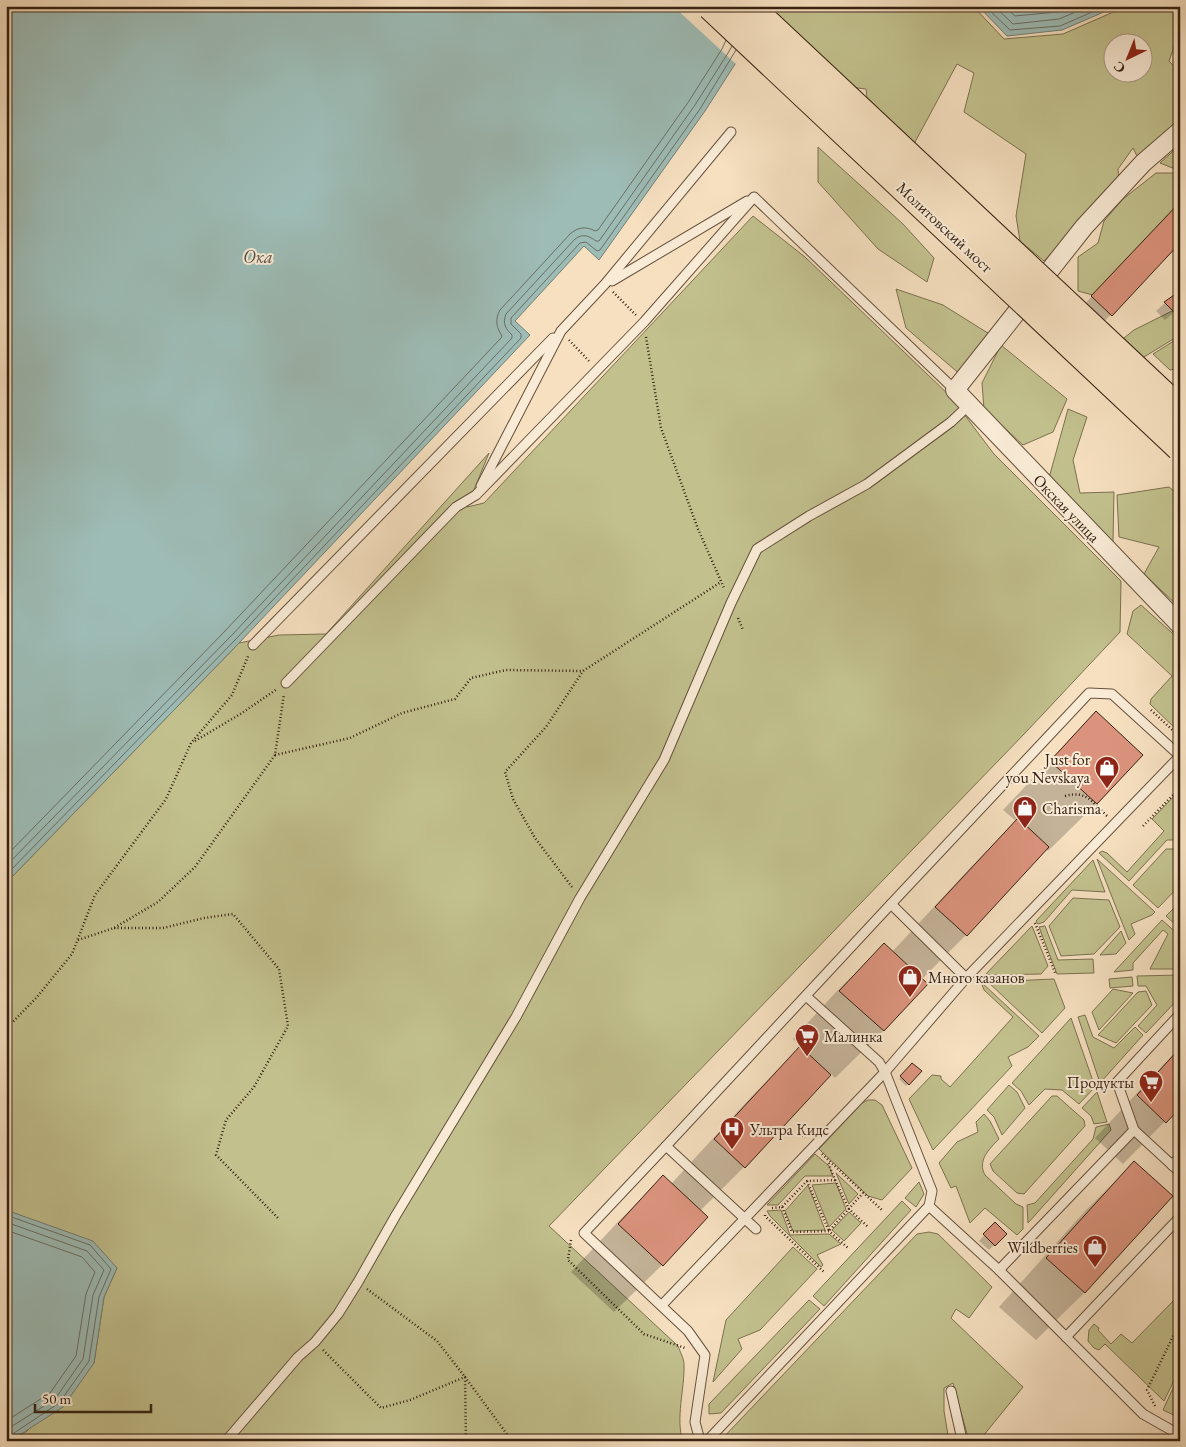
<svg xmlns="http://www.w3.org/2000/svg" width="1186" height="1447" font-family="'EB Garamond',serif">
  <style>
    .green { fill: #c2c18e; stroke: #7c7150; fill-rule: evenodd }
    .water { fill: #9dbcb6; stroke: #747e74 }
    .pier { fill: #f6e0c0 }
    .shadow { fill: #0003 }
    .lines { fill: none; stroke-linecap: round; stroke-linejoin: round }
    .shore { stroke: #6a6e64; stroke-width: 1 }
    .building { fill: #db937d; stroke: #362111 }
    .service-casing { stroke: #66513d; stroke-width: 11 }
    .minor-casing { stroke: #66513d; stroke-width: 20 }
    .path { stroke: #362111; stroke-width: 2.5; stroke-dasharray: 1 2.5; stroke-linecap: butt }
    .service { stroke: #f9ebd6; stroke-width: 9 }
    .minor { stroke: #f9ebd6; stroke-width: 18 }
    .tram { stroke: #362111; stroke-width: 1 }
    .primary-bridge-casing { stroke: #362111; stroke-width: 30; stroke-linecap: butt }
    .primary-bridge { stroke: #f6e0c0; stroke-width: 28 }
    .labels { text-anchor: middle; stroke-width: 4; stroke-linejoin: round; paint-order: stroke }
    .street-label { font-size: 16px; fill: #362111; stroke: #f9ebd6 }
    .poi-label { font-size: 16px; fill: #362111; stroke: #f9ebd6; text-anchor: start }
    .water-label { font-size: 18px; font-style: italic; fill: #555043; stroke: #f9ebd6 }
  </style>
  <rect width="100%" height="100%" fill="#f6e0c0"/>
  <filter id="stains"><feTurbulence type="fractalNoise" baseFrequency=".004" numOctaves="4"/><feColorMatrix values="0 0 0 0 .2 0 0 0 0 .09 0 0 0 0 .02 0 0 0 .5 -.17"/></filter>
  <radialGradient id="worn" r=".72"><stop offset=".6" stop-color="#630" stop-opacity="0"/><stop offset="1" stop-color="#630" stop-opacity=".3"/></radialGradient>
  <!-- green -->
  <g class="green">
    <path d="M770,6H973L1004,39L1063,34L1127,6H1180V30L1169,61L1180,73V124L1139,160L1133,148L1118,169L1119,181L1044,261L1020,241L1016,216L1026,154L964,112L974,73L957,64L914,144L868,108L866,89L850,87L769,8ZM1114,42H1144V72H1114Z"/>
    <polygon points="1180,145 1180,171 1160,163"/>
    <polygon points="818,147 903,224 934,258 927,282 878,249 818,182"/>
    <polygon points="1156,173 1174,173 1180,179 1180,220 1100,297 1078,291 1078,257 1098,243 1104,221 1123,199"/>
    <path d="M753,216L805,257L951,397L994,454L1121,581L1120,632L1027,731L549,1226L678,1346C680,1352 684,1358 684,1365C685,1387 675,1420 683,1441H10L26,1432L94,1363L104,1297L117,1268L45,1225L6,1210V883L239,643L279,635L326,634L489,453L467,507L484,503Z"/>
    <polygon points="896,289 943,305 991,335 962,376 906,328"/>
    <polygon points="1180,307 1180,335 1139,360 1119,342 1134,330"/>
    <polygon points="1180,337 1180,368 1170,370 1153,354"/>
    <polygon points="1001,345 1067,399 1053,432 1023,445 984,409 982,383"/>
    <polygon points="1068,409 1087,417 1073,460 1080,493 1114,492 1113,542 1073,504 1049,478"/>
    <polygon points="1169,487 1180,496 1180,608 1144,574 1159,547 1119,537 1117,495"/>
    <polygon points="1141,605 1180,640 1180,733 1150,704 1151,699 1172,676 1127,634 1133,611"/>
    <polygon points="1180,790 1180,840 1167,840 1129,881 1099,853 1102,851 1107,853 1127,872 1164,831 1152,819"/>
    <polygon points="1166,849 1180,849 1180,885 1158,908 1133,885"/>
    <polygon points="1097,859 1155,912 1152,915 1131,924 1135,934 1129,940"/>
    <polygon points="1093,860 1105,892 1072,890 1044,922 1038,924 1036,921"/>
    <polygon points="1073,898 1109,900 1120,927 1094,954 1061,956 1049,926"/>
    <polygon points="1180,902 1180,921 1176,925 1166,916"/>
    <polygon points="1162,920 1180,936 1180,969 1150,969 1168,934 1163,930 1133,963 1133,970 1114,972"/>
    <polygon points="1032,926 1048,966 1041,974 985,975"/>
    <polygon points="1045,926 1058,960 1093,959 1094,973 1057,974 1039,927"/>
    <polygon points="1121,931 1126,943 1116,954 1100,955"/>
    <polygon points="1180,975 1180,997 1146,1033 1138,1026 1157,1005 1146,986 1138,986 1137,976"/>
    <polygon points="1132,977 1133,986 1110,988 1109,979"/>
    <polygon points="1054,979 1065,1008 1042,1033 988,982"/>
    <polygon points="981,982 1039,1036 1028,1047 1008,1057 1012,1066 933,1150 909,1099 932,1075 941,1076 941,1079 950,1087 1013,1017 984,990"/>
    <polygon points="1113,989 1133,993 1099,1030 1092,1012"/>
    <polygon points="1146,991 1152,1005 1116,1043 1098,1035 1138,992"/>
    <polygon points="1085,1015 1093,1037 1114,1048 1135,1027 1143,1035 1100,1083 1078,1017"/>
    <polygon points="1071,1018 1095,1087 1079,1104 1062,1090 1045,1089 1029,1105 1021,1091 1012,1083"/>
    <polygon points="1009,1085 1017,1092 1025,1108 1002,1135 994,1117 987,1110"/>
    <polygon points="1097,1092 1107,1122 1094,1124 1091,1116 1082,1108"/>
    <polygon points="1052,1096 1057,1096 1084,1120 1085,1126 1024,1194 1017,1193 993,1171 990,1164"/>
    <polygon points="868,1100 875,1100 882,1105 912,1168 882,1200 868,1196 819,1149 862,1103"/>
    <path d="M984,1114L990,1121L999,1139C989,1149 977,1161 985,1175L1016,1204L1023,1207V1229L1017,1235L985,1208L970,1223L956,1186L951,1188L939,1163L957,1142L978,1132L976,1122Z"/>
    <polygon points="1109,1124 1111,1130 1028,1223 1027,1205 1035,1203 1093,1139 1096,1127"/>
    <polygon points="815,1154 829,1166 833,1176 805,1176 778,1205 767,1205"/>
    <polygon points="836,1173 858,1194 849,1204"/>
    <polygon points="919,1182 924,1194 916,1207 905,1198"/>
    <polygon points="836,1183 846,1209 829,1227 812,1185"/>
    <polygon points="808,1185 825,1230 793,1231 785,1211"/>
    <polygon points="902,1201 911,1210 824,1306 813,1296"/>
    <polygon points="781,1210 790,1235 829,1234 841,1244 817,1255 823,1265 821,1267 770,1216 767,1211"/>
    <polygon points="849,1212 861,1223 844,1241 832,1230"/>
    <polygon points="929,1232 938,1234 992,1287 969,1318 956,1309 951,1318 1023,1387 979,1441 969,1441 953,1383 944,1388 944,1411 949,1441 720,1441 917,1234"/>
    <polygon points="793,1247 817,1269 760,1330 738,1339 742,1349 713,1382 726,1320"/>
    <polygon points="1180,1294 1180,1368 1164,1401 1105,1344 1099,1350 1094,1348 1088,1341 1089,1330 1094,1324 1099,1328 1098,1330 1111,1344 1121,1334 1132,1343"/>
    <polygon points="809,1300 820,1309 721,1413 709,1414 709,1404"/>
    <polygon points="1180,1373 1180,1418 1163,1410"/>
  </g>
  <!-- water -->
  <g class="water">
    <polygon points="6,6 761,6 739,58 705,111 599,260 584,246 515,321 530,335 239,643 6,883"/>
    <polygon points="978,6 1118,6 1062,30 1007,36"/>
    <polygon points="6,1210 93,1241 117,1268 104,1297 94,1363 63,1407 10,1441 6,1441"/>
  </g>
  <!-- pier -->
  <polygon class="pier" points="673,6 763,6 741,59 737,65"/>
  <!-- shadow -->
  <g class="shadow">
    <polygon points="1180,203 1180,242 1099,327 1080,309"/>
    <polygon points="1180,293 1180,307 1165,320 1156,311 1165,303"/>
    <polygon points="1096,713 1141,755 1096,804 1048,851 1046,849 966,935 921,980 926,984 883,1031 835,1078 831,1074 744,1167 700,1211 662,1265 614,1312 571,1272 616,1224 663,1177 671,1184 752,1096 801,1047 793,1039 836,992 884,945 892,952 970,868 1016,821 1003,810 1049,761"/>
    <polygon points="1180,1047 1180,1106 1123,1164 1095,1138"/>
    <polygon points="913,1064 920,1071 906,1086 899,1079"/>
    <polygon points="1134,1163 1171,1196 1084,1293 1036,1340 999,1307 1086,1210"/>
    <polygon points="995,1224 1005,1234 989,1250 979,1241"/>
  </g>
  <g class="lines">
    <!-- shore -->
    <g class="shore">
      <polyline points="985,6 1010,30 1060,26 1106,6"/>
      <polyline points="994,6 1013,24 1059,19 1090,6"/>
      <polyline points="1004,6 1015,16 1057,12 1071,6"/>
      <path d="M6,856L225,631L501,338L502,336C496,327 495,319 500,310L570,234C578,227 586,226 595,231L598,230L689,101L722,49L726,40"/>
      <path d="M6,866L231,636L512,338V335C506,329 502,324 506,314L575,239C583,233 589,236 596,241H599L695,105L728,53L732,46"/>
      <polyline points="6,875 235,640 521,338 521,334 511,324 511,318 580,243 586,242 597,251 600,250 700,109 736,50"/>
      <polyline points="6,1215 90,1245 111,1269 99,1297 89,1361 59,1403 11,1435 8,1441"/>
      <polyline points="6,1222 87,1251 104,1270 93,1295 83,1359 55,1399 6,1430"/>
      <polyline points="6,1230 82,1257 95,1272 86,1294 76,1356 50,1393 6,1421"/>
    </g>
  </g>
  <!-- building -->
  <g class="building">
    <polygon points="1180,202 1180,243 1112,316 1091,296"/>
    <polygon points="1180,291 1180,318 1164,302"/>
    <polygon points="1096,711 1143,755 1097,804 1050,761"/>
    <polygon points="1018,818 1049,847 967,936 935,907"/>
    <polygon points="884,943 928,984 884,1031 839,991"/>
    <polygon points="800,1046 831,1075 745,1168 714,1139"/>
    <polygon points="1180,1048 1180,1108 1166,1123 1137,1095"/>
    <polygon points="912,1063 922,1071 909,1085 900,1076"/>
    <polygon points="1134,1161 1173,1196 1085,1293 1046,1258"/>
    <polygon points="663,1175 708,1217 663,1266 618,1224"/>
    <polygon points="995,1222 1007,1234 995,1246 983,1234"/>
  </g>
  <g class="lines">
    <defs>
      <g id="service">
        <polyline points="612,281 747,201"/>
        <polyline points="481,486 561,331 605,284 731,132"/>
        <polyline points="253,645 553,338"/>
        <polyline points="286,683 456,507 476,495 644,322 754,197 955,390"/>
        <polyline points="1134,1130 1117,1082 1180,1014"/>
        <polyline points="666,1146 756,1229"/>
        <polyline points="1180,1157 1172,1165 1180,1172"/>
        <polyline points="929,1206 999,1270 1143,1414 1180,1435"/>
        <polyline points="999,1270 1134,1130 1172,1165"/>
        <polyline points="662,1305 885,1072 966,978 1180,756 1112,694 1089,693 891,904"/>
        <polyline points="1066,1337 1180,1217"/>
        <polyline points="951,1391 961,1435 960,1441"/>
        <polyline points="226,1441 298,1357 315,1342 338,1314 358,1282 396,1215 516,1017 580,898 664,760 731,603 757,549 809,516 867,484 951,422 969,405"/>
        <polyline points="700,1441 695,1422 705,1355 688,1331 584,1233 666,1146 891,904 966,978"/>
        <polyline points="707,1441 929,1206 932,1191 885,1072 879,1062 806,996"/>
      </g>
      <polyline id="minor" points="1180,131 1143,163 1084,227 955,390 1180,625"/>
    </defs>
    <!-- service casing -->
    <use href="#service" class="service-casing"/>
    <!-- minor casing -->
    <use href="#minor" class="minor-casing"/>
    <!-- path -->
    <g class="path">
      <polyline points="613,292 636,315"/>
      <polyline points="646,337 661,428 698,529 724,588"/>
      <polyline points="569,340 589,361"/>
      <polyline points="738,618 743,630"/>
      <polyline points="1151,710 1180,737"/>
      <polyline points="195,741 242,713 277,689"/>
      <polyline points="275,755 350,738 402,713 455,699 471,678 506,670 583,671"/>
      <path d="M1065,796C1087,790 1092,802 1107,816"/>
      <polyline points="1143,826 1180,788"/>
      <polyline points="572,887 535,838 513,799 505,772 546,727 583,671 721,582"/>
      <polyline points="1035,923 1056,975"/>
      <polyline points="114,928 163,928 204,918 233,914 279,969 288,1026 254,1087 226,1120 216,1155 279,1219"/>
      <polyline points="78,940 114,928 158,902 195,867 275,755 284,694"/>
      <polyline points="6,1029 37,997 72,954 95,895 166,799 191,743 232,695 249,654"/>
      <polyline points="800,1133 805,1138"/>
      <polyline points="822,1154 883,1211"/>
      <polyline points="835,1180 849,1209 868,1227"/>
      <polyline points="807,1181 829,1231 863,1193"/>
      <polyline points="782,1207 792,1232 829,1231 848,1248"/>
      <polyline points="772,1208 782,1207 807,1181 835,1180 828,1162"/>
      <polyline points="765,1215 765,1216 825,1273"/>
      <polyline points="571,1240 568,1260 644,1334 685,1348"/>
      <polyline points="367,1289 437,1341 465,1377 466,1441"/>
      <polyline points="323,1350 381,1408 410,1400 465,1377 512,1441"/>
      <polyline points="1155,1406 1147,1390 1180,1322"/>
    </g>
    <!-- service -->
    <use href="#service" class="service"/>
    <!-- minor -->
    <use href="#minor" class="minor"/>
    <!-- tram -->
    <g class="tram">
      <polyline points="722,6 1180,434"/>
      <polyline points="734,6 1180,423"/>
    </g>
    <defs>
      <g id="primary-bridge">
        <polyline points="711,6 1180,447"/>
        <polyline points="748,6 1180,411"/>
      </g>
    </defs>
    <!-- primary-bridge casing -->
    <use href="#primary-bridge" class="primary-bridge-casing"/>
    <!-- primary-bridge -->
    <use href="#primary-bridge" class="primary-bridge"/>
  </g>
  <!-- icons -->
  <defs>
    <symbol id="shop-pin" viewBox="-11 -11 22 30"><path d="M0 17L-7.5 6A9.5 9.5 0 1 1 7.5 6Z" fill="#8f2418" stroke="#f9ebd6"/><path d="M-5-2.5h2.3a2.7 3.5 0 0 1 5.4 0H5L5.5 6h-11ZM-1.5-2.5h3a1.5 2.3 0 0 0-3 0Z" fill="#fff"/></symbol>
    <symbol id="supermarket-pin" viewBox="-11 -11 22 30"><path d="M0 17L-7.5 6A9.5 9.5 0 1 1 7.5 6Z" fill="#8f2418" stroke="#f9ebd6"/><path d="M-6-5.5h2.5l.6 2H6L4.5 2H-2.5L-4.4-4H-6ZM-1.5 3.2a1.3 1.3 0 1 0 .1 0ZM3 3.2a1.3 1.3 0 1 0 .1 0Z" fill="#fff"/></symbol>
    <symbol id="hospital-pin" viewBox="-11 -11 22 30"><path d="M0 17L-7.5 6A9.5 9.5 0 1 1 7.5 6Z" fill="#8f2418" stroke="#f9ebd6"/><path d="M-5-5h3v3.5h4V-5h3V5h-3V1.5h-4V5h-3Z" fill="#fff"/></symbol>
  </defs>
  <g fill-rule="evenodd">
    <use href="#shop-pin" x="1093" y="754" width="28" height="38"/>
    <use href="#shop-pin" x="1011" y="794" width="28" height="38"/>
    <use href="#shop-pin" x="896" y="963" width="28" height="38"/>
    <use href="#supermarket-pin" x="793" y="1022" width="28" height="38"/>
    <use href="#supermarket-pin" x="1137" y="1068" width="28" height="38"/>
    <use href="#hospital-pin" x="718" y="1115" width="28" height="38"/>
    <use href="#shop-pin" x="1081" y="1233" width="28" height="38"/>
  </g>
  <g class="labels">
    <!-- street labels -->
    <g class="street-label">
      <text transform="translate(945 227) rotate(43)" y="6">Молитовский мост</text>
      <text transform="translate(1067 508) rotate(46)" y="6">Окская улица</text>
    </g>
    <!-- poi labels -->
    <g class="poi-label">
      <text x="1090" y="765" text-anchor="end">Just for<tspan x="1090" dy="18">you Nevskaya</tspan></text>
      <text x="1042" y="814">Charisma</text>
      <text x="928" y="983">Много казанов</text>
      <text x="824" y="1042">Малинка</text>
      <text x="1134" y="1088" text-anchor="end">Продукты</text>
      <text x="750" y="1135">Ультра Кидс</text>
      <text x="1078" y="1253" text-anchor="end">Wildberries</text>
    </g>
    <!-- water labels -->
    <g class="water-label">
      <text x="258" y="263">Ока</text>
    </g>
  </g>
  <!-- margin -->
  <rect width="1186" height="1447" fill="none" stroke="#f6e0c0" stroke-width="25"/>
  <rect x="8" y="8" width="1171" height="1432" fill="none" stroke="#362111" stroke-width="2.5"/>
  <rect x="12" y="12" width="1161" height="1422" fill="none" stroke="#362111"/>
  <!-- north arrow -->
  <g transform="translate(1128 58) rotate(223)"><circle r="24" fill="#f9ebd6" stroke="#ab9a87"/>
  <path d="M0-4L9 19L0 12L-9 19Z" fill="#8f2418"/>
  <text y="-8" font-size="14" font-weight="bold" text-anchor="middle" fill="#362111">С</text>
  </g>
  <!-- scale -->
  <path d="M35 1404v8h116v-8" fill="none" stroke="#362111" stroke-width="2.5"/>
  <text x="42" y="1404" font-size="15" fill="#362111" stroke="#f9ebd6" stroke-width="4" paint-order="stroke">50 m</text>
  <rect width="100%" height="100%" filter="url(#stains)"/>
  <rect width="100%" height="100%" fill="url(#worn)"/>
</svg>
